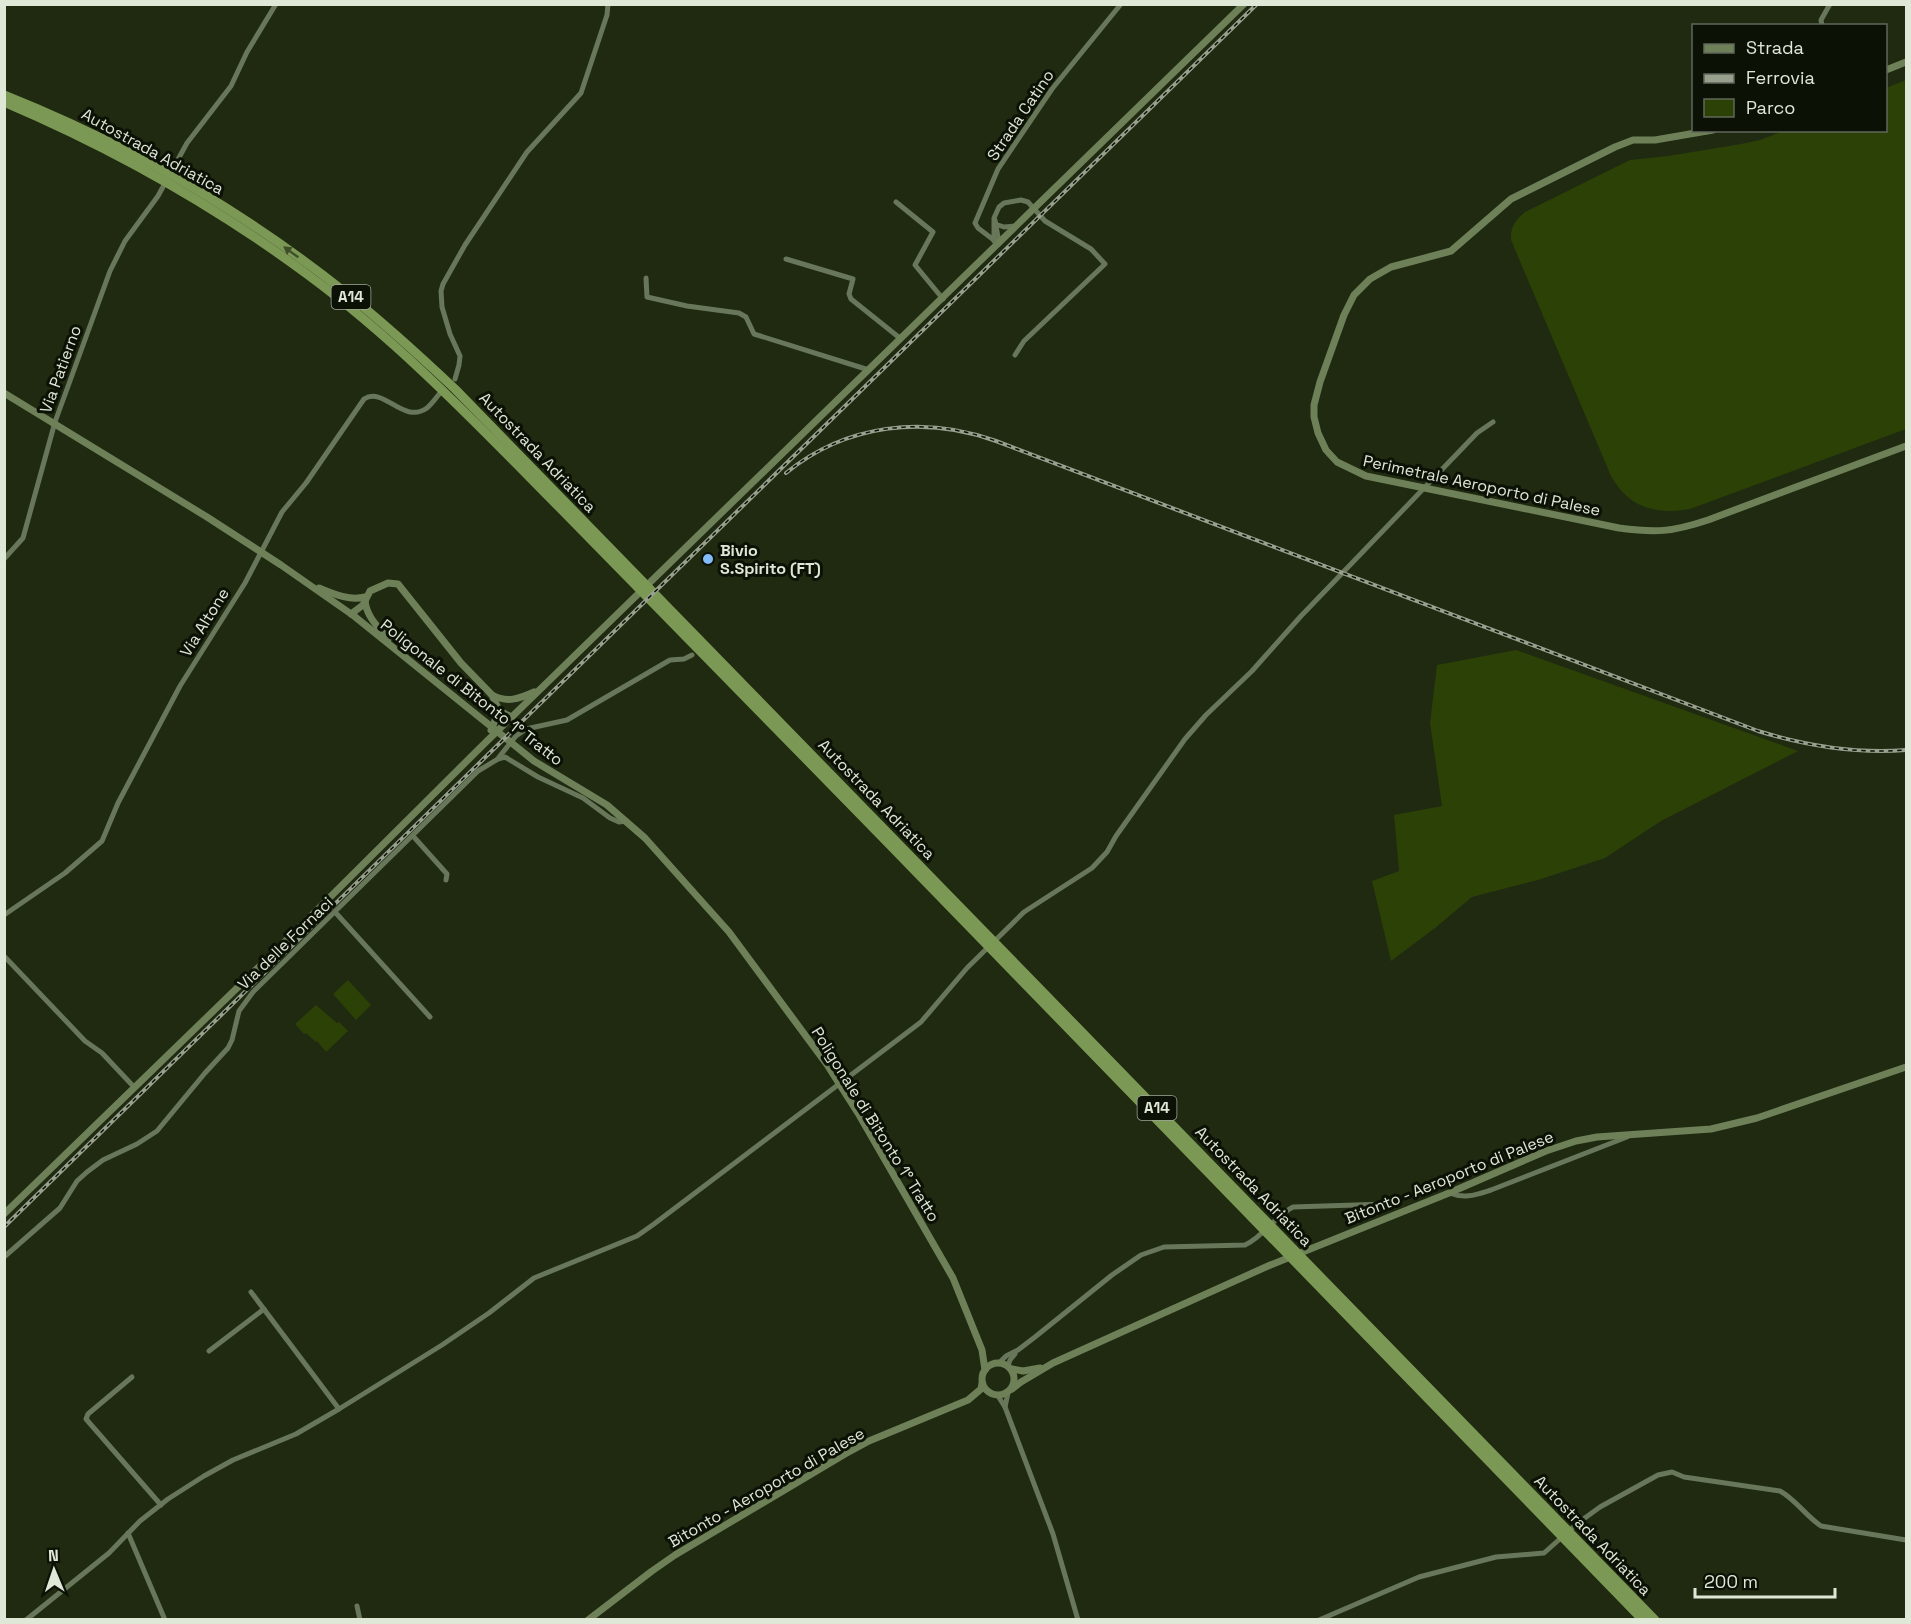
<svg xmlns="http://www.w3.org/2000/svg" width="1911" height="1624" font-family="'Space Grotesk',sans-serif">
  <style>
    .green { fill: #2c4106 }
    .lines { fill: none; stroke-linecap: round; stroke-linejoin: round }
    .street { stroke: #687659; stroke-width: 5 }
    .secondary { stroke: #6e8058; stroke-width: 7 }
    .highway { stroke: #7b9954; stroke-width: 9 }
    .rail-casing { stroke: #97a08d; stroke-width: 4 }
    .rail { stroke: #0c1106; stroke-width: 1.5; stroke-dasharray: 4.5; stroke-linecap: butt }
    .oneway { fill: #3e4e29 }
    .poi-dot { fill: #82bcfa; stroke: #0c1106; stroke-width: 2 }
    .labels { text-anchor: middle; stroke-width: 6; stroke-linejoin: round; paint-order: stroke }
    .shield { fill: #0c1106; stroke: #a0a798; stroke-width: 1.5 }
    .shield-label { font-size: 15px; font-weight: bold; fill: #dfe7d7 }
    .street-label { font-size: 16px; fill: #dfe7d7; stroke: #0c1106 }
    .poi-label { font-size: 16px; font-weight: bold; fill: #dfe7d7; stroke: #0c1106; text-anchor: start }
  </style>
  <rect width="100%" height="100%" fill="#1f2a11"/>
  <!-- green -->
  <g class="green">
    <path d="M1906,80V429L1690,509C1656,515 1629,508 1611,476L1511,240C1510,228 1515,220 1525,212L1630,160L1668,156L1741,144L1760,140L1783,131L1886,130V88Z"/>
    <polygon points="1516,650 1798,751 1661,821 1605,858 1538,880 1472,897 1435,928 1391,961 1372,881 1399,871 1394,815 1442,806 1430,723 1437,665"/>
    <polygon points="348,980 371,1005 356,1020 333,994"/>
    <polygon points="316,1005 337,1023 339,1022 348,1031 326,1052 317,1041 316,1042 306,1033 304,1034 295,1024"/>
  </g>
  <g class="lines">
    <!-- street -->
    <g class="street">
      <polyline points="1822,26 1821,20 1830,4"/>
      <polyline points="896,202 933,232 915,265 943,299"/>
      <polyline points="995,220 999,243"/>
      <polyline points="998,225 1004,227 1016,226"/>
      <polyline points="994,241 994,218 999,207 1004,203 1021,200 1028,202 1045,221 1091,249 1105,264 1024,341 1015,355"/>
      <polyline points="999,244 978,228 975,223 998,169 1052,89 1121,4"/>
      <polyline points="786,259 853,279 849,294 851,299 901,339"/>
      <polyline points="646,278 647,297 687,306 739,313 746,317 754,334 869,370"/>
      <polyline points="455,379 459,365 460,356 450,334 442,307 441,291 443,284 465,245 527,152 581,93 607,15 608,4"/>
      <polyline points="4,559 23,538 55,422 110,271 125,241 158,196 187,143 231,86 247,52 276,4"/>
      <polyline points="499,757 516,736 526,729 567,720 670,660 684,659 692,655"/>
      <polyline points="413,836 447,874 446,880"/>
      <polyline points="335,912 430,1017"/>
      <path d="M4,915L65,873L102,841L118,803L180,686L245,583L282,512L306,483L364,399C384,386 403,425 427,408C432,404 436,398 440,393"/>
      <polyline points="4,956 85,1041 102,1053 134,1087"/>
      <path d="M1449,1193C1465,1199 1475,1195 1491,1190L1627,1137"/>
      <polyline points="4,1257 60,1208 77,1181 87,1172 103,1160 137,1144 157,1131 205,1073 228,1048 232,1040 239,1011 253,992 478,771 498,759 505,757 538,777 583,798 610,818 619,822 627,821"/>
      <polyline points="251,1292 339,1409"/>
      <polyline points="209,1351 264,1309"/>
      <path d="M999,1363L1006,1356L1018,1350L1035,1337L1112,1275L1141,1255L1164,1247L1245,1245C1264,1236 1275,1216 1293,1207L1386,1204"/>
      <polyline points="1008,1366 1010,1360 1015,1354"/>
      <polyline points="132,1377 88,1414 86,1419 161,1505"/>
      <polyline points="998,1396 1005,1407 1053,1534 1078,1620"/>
      <polyline points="1005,1407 1008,1393"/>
      <polyline points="128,1533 165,1620"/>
      <polyline points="357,1606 360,1620"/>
      <polyline points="26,1620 109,1553 140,1521 168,1499 204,1476 233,1460 296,1434 339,1409 442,1345 489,1313 534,1278 637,1236 654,1224 921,1022 967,968 1024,912 1092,868 1107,852 1116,836 1185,739 1206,715 1252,671 1301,616 1477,433 1493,422"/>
      <path d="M1319,1620L1419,1577L1496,1557L1544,1553L1578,1523L1600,1507L1658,1475L1672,1472L1684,1477L1780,1491C1795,1499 1806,1516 1821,1526L1906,1540"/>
    </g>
    <!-- secondary -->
    <g class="secondary">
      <polyline points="1886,70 1906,62"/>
      <path d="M1713,130L1655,140H1633L1615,147L1511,199L1451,251L1391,267L1370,279L1354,295L1344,315L1320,382L1314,405V417L1318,433L1326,450L1337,462L1366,476L1619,528C1656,533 1672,532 1708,520L1906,446"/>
      <polyline points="4,393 207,517 281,565 354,616 534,761 607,805 645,838 729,932 828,1066 858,1113 953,1278 982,1350 985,1370"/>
      <path d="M319,588C334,594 349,601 365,597"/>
      <path d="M365,600C366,616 378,627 388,639"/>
      <polyline points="351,614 363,605 370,591 388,583 398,584 461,663 492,695 498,708 505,714 512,717"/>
      <path d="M492,695C507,703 519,699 534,692"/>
      <polyline points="491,730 496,718 498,708"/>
      <polyline points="4,1214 300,927 487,741 1244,4"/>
      <circle cx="998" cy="1379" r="16"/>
      <polyline points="1012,1369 1023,1371 1040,1368"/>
      <polyline points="1012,1389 1021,1382 1053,1363 1268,1266 1449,1193 1546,1151 1576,1141 1597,1137 1711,1129 1757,1118 1906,1067"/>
      <polyline points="588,1620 652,1571 675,1555 845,1454 869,1441 968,1400 981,1389 982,1383"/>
    </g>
    <!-- highway -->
    <g class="highway">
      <path d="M4,95C127,144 243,211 346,293C384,323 420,356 455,389L1655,1620"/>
      <path d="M4,102C112,148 214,205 308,275C399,342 477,424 556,504C654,603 751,703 848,802C1114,1074 1378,1348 1643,1620"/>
    </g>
    <defs>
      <g id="rail">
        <path d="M786,473C846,424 924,415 996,441L1758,731C1807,746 1855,754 1906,750"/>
        <polyline points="4,1227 1257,4"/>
      </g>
    </defs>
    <!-- rail casing -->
    <use href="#rail" class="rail-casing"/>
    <!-- rail -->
    <use href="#rail" class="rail"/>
  </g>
  <!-- one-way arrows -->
  <defs><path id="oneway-solid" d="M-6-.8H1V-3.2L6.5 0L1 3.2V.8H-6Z" transform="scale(1.5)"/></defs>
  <use class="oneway" href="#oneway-solid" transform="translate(291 252) rotate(-144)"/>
  <!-- markers -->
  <circle class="poi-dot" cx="708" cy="559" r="6"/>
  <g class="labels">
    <!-- shield labels -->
    <g class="shield">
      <rect x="331.5" y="285" width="39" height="24" rx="4.5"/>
      <rect x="1137.5" y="1096" width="39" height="24" rx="4.5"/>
    </g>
    <g class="shield-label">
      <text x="351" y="302">A14</text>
      <text x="1157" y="1113">A14</text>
    </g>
    <!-- street labels -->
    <g class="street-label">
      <text transform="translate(1020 115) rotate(-56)" y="6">Strada Catino</text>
      <text transform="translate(153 151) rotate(29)" y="6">Autostrada Adriatica</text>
      <text transform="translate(60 369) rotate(-70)" y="6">Via Patierno</text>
      <text transform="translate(538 452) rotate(46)" y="6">Autostrada Adriatica</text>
      <text transform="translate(1482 485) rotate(12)" y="6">Perimetrale Aeroporto di Palese</text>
      <text transform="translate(204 622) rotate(-58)" y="6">Via Altone</text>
      <text transform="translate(472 692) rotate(38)" y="6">Poligonale di Bitonto 1° Tratto</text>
      <text transform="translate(877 799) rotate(46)" y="6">Autostrada Adriatica</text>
      <text transform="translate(285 943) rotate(-44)" y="6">Via delle Fornaci</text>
      <text transform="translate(876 1124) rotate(58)" y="6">Poligonale di Bitonto 1° Tratto</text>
      <text transform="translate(1449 1177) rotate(-22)" y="6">Bitonto - Aeroporto di Palese</text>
      <text transform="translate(1254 1186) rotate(46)" y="6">Autostrada Adriatica</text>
      <text transform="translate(766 1487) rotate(-30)" y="6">Bitonto - Aeroporto di Palese</text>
      <text transform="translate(1593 1535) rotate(46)" y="6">Autostrada Adriatica</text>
    </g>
    <!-- poi labels -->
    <g class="poi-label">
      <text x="720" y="556">Bivio<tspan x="720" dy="18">S.Spirito (FT)</tspan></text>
    </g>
  </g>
  <!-- border -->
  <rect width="1911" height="1624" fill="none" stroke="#dfe7d7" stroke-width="12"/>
  <!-- legend -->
  <rect x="1692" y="24" width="195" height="108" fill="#0c1106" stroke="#60675a" stroke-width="1.5"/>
  <rect x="1704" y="44" width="30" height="9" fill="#6e8058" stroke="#60675a" stroke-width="1.5"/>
  <text x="1746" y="54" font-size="18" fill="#dfe7d7">Strada</text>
  <rect x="1704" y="74" width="30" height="9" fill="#97a08d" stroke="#60675a" stroke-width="1.5"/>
  <text x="1746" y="84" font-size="18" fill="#dfe7d7">Ferrovia</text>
  <rect x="1704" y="99" width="30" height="18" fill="#2c4106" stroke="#60675a" stroke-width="1.5"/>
  <text x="1746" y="114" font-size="18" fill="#dfe7d7">Parco</text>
  <!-- north arrow -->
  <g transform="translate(54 1570) rotate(358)" stroke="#0c1106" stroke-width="4.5" paint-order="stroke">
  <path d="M0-4.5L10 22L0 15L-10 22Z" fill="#dfe7d7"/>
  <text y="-9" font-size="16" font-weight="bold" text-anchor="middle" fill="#dfe7d7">N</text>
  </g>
  <!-- scale -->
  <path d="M1695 1588v9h140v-9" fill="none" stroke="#dfe7d7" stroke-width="3"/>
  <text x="1704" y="1588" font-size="18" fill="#dfe7d7" stroke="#0c1106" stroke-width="4.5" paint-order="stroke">200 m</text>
</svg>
